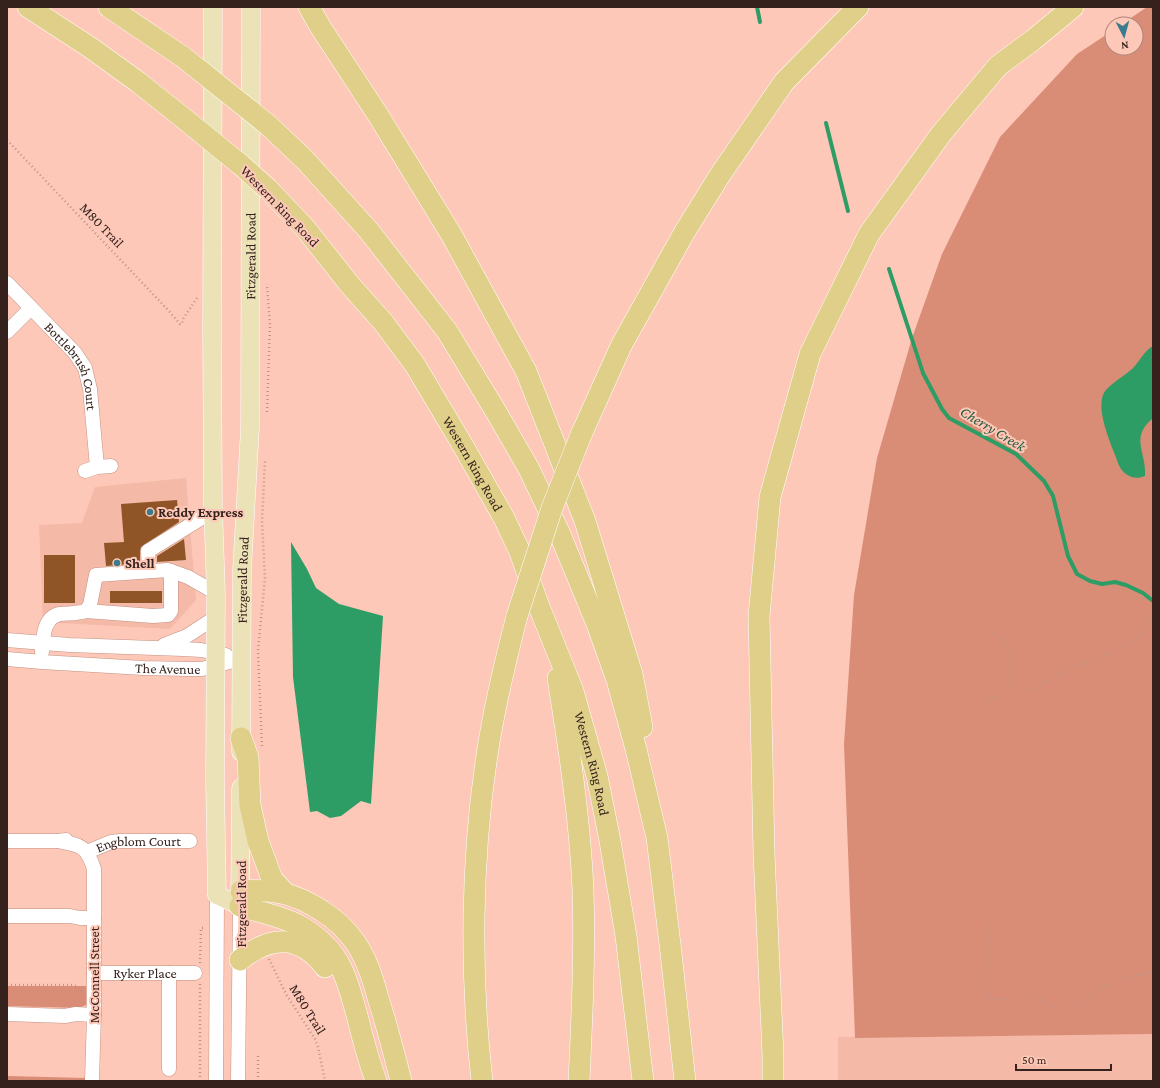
<svg xmlns="http://www.w3.org/2000/svg" width="1160" height="1088" font-family="'Crimson Pro',serif">
  <style>
    .built { fill: #f4b9a7 }
    .green { fill: #da8d76 }
    .water { fill: #2d9c65 }
    .lines { fill: none; stroke-linecap: round; stroke-linejoin: round }
    .stream { stroke: #2d9c65; stroke-width: 4 }
    .building { fill: #8f5527 }
    .minor-casing { stroke: #c49283; stroke-width: 15 }
    .major-casing { stroke: #fff; stroke-width: 19 }
    .highway-casing { stroke: #fff; stroke-width: 22 }
    .path { stroke: #be9386; stroke-width: 2.5; stroke-dasharray: 1 3; stroke-linecap: butt }
    .minor { stroke: #fff; stroke-width: 14 }
    .major { stroke: #ece2b8; stroke-width: 18 }
    .highway { stroke: #dfcf89; stroke-width: 21 }
    .highway-bridge-casing { stroke: #fff; stroke-width: 22; stroke-linecap: butt }
    .highway-bridge { stroke: #dfcf89; stroke-width: 21 }
    .poi-dot { fill: #3a7c8d; stroke: #fec8b8; stroke-width: 1.5 }
    .labels { text-anchor: middle; stroke-width: 4; stroke-linejoin: round; paint-order: stroke }
    .street-label { font-size: 14px; fill: #35221c; stroke: #fec8b8 }
    .poi-label { font-size: 14px; font-weight: bold; fill: #35221c; stroke: #fec8b8; text-anchor: start }
    .water-label { font-size: 15px; font-style: italic; fill: #255c3e; stroke: #fec8b8 }
  </style>
  <rect width="100%" height="100%" fill="#fec8b8"/>
  <!-- built -->
  <g class="built">
    <polygon points="186,478 196,600 170,629 43,622 39,525 82,523 95,487"/>
    <polygon points="1153,1034 1153,1081 838,1081 838,1037"/>
  </g>
  <!-- green -->
  <g class="green">
    <polygon points="1147,7 1153,7 1153,1034 855,1038 844,744 854,595 877,458 912,338 942,254 1000,137 1077,54 1112,31 1112,48 1136,48 1136,24 1122,24"/>
    <polygon points="7,986 86,986 86,1005 79,1008 7,1006"/>
    <polygon points="7,1076 86,1078 86,1081 7,1081"/>
  </g>
  <!-- water -->
  <g class="water">
    <path d="M1153,346V418C1129,438 1147,452 1145,476C1136,480 1127,477 1121,469C1118,465 1117,459 1115,455C1109,439 1097,411 1103,395C1107,385 1125,376 1133,368C1140,361 1144,351 1153,346Z"/>
    <polygon points="291,542 307,569 316,588 339,604 383,616 371,804 361,801 341,816 330,818 317,811 310,812 293,677"/>
  </g>
  <g class="lines">
    <!-- stream -->
    <g class="stream">
      <polyline points="757,7 760,22"/>
      <polyline points="826,123 848,211"/>
      <polyline points="889,269 923,373 942,409 949,418 1016,454 1044,481 1053,496 1068,556 1077,574 1090,581 1102,584 1115,582 1126,585 1143,593 1153,601"/>
    </g>
  </g>
  <!-- building -->
  <g class="building">
    <polygon points="177,500 179,522 141,547 140,551 140,563 106,566 104,543 124,542 121,504"/>
    <polygon points="184,539 186,560 157,562 157,556"/>
    <rect x="44" y="555" width="31" height="48"/>
    <rect x="110" y="591" width="52" height="12"/>
  </g>
  <g class="lines">
    <defs>
      <g id="minor">
        <path id="s1" d="M7,283L75,353L85,368L90,389L97,467"/>
        <polyline points="7,332 31,308"/>
        <polyline points="85,471 97,467 111,466"/>
        <polyline points="149,571 148,551 213,511"/>
        <polyline points="86,611 90,605 96,575 168,570 188,577 216,593"/>
        <polyline points="7,640 69,645 183,649 201,650 226,655"/>
        <polyline points="164,645 187,636 216,617"/>
        <path d="M42,652C43,639 43,617 60,614C69,613 77,614 86,611L153,616L168,615L171,611V571"/>
        <path id="s2" d="M7,659L42,662L143,668L189,669H202L241,659"/>
        <polyline points="7,841 58,841 66,840"/>
        <path d="M58,841C81,845 87,846 94,869V1015L92,1081"/>
        <path id="s3" d="M87,852L111,842L120,841H190"/>
        <polyline points="7,916 70,916 80,918 94,918"/>
        <path id="s4" d="M94,973H195"/>
        <polyline points="7,1014 65,1016 76,1014 94,1015"/>
        <polyline points="169,1069 169,973"/>
        <polyline points="216,1081 217,895"/>
        <polyline points="238,1081 240,906"/>
      </g>
      <g id="major">
        <polyline points="213,7 212,331 213,506 216,593 215,781 217,895"/>
        <path id="s5" d="M241,752L242,570L250,428L251,7"/>
        <polyline points="217,895 240,906 241,788"/>
      </g>
      <g id="highway">
        <polyline points="28,7 91,48 138,82 182,117"/>
        <polyline points="109,7 183,57"/>
        <polyline points="309,7 321,28 378,115 451,234 526,371 585,521 632,674 642,727"/>
        <polyline points="268,125 305,160 369,231 447,331 495,410 529,469 559,532 597,624 617,680 636,749 657,838 670,944 685,1081"/>
        <path id="s6" d="M268,189L305,228L350,285L383,322L415,365L462,444L504,518L520,552L538,604L573,691L597,776L610,841L626,936L643,1081"/>
        <polyline points="581,435 621,346 684,233 720,175 784,82 858,7"/>
        <path d="M558,678C569,748 580,819 583,890C585,953 582,1017 579,1081"/>
        <polyline points="241,738 248,757 250,805 258,841 272,879 284,892"/>
        <path d="M241,891C273,889 295,893 322,911C335,919 346,929 355,942C367,959 373,979 378,998C387,1026 394,1053 401,1081"/>
        <path d="M240,906C259,912 281,916 298,925C341,949 346,976 358,1019C363,1040 369,1061 376,1081"/>
        <path d="M240,960C271,935 300,934 325,967"/>
        <path d="M482,1081C470,976 471,860 487,755C494,708 505,662 517,616"/>
        <polyline points="773,1081 773,1055 764,854 759,616 770,497 810,354 869,234 941,134 998,66 1033,40 1073,7"/>
      </g>
    </defs>
    <!-- minor casing -->
    <use href="#minor" class="minor-casing"/>
    <!-- major casing -->
    <use href="#major" class="major-casing"/>
    <!-- highway casing -->
    <use href="#highway" class="highway-casing"/>
    <!-- path -->
    <g class="path">
      <polyline points="7,140 168,310 180,324 182,324 183,319 197,298"/>
      <polyline points="267,412 270,325 267,284"/>
      <polyline points="994,633 1006,644 1011,655 1011,693"/>
      <polyline points="990,699 1003,694 1031,691 1045,682 1069,669 1127,645 1137,638 1144,630 1153,616"/>
      <polyline points="262,746 258,651 265,578 262,522 265,461"/>
      <path d="M992,916L985,981L986,993L991,999C1003,1002 1014,993 1027,994C1040,995 1050,1010 1063,1010C1080,1010 1089,994 1103,987C1118,978 1137,977 1153,971"/>
      <polyline points="269,959 286,994 315,1039 318,1047 325,1081"/>
      <polyline points="200,963 201,928 205,928"/>
      <polyline points="7,985 72,985 76,986 82,992"/>
      <polyline points="7,1078 79,1081"/>
      <polyline points="200,1081 200,984"/>
      <polyline points="258,1081 258,1053"/>
    </g>
    <!-- minor -->
    <use href="#minor" class="minor"/>
    <!-- major -->
    <use href="#major" class="major"/>
    <!-- highway -->
    <use href="#highway" class="highway"/>
    <defs>
      <g id="highway-bridge">
        <polyline points="183,57 268,125"/>
        <polyline points="182,117 241,165 268,189"/>
        <polyline points="517,616 552,508 581,435"/>
      </g>
    </defs>
    <!-- highway-bridge casing -->
    <use href="#highway-bridge" class="highway-bridge-casing"/>
    <!-- highway-bridge -->
    <use href="#highway-bridge" class="highway-bridge"/>
  </g>
  <!-- markers -->
  <g class="poi-dot">
    <circle cx="150" cy="512" r="4"/>
    <circle cx="117" cy="563" r="4"/>
  </g>
  <g class="labels">
    <!-- street labels -->
    <g class="street-label">
      <text transform="translate(280 206) rotate(46)" y="5">Western Ring Road</text>
      <text transform="translate(102 225) rotate(46)" y="5">M80 Trail</text>
      <text dy="5" stroke="none"><textPath href="#s5" startOffset="496">Fitzgerald Road</textPath></text>
      <text dy="5" stroke="none"><textPath href="#s1" startOffset="108">Bottlebrush Court</textPath></text>
      <text dy="5" stroke="none"><textPath href="#s6" startOffset="344">Western Ring Road</textPath></text>
      <text dy="5" stroke="none"><textPath href="#s5" startOffset="172">Fitzgerald Road</textPath></text>
      <text dy="5" stroke="none"><textPath href="#s2" startOffset="161">The Avenue</textPath></text>
      <text dy="5" stroke="none"><textPath href="#s6" startOffset="668">Western Ring Road</textPath></text>
      <text dy="5" stroke="none"><textPath href="#s3" startOffset="53">Engblom Court</textPath></text>
      <text transform="translate(241 904) rotate(-90)" y="5">Fitzgerald Road</text>
      <text dy="5" stroke="none"><textPath href="#s4" startOffset="51">Ryker Place</textPath></text>
      <text transform="translate(94 975) rotate(-90)" y="5">McConnell Street</text>
      <text transform="translate(308 1009) rotate(58)" y="5">M80 Trail</text>
    </g>
    <!-- poi labels -->
    <g class="poi-label">
      <text x="158" y="517">Reddy Express</text>
      <text x="125" y="568">Shell</text>
    </g>
    <!-- water labels -->
    <g class="water-label">
      <text transform="translate(993 429) rotate(31)" y="5">Cherry Creek</text>
    </g>
  </g>
  <!-- border -->
  <rect width="1160" height="1088" fill="none" stroke="#35221c" stroke-width="16"/>
  <!-- north arrow -->
  <g transform="translate(1124 36) rotate(174)"><circle r="19" fill="#fec8b8" stroke="#ae867a"/>
  <path d="M0-3L7 15L0 10L-7 15Z" fill="#3a7c8d"/>
  <text y="-6" font-size="11" font-weight="bold" text-anchor="middle" fill="#35221c">N</text>
  </g>
  <!-- scale -->
  <path d="M1016 1064v6h95v-6" fill="none" stroke="#35221c" stroke-width="2"/>
  <text x="1022" y="1064" font-size="12" fill="#35221c" stroke="#fec8b8" stroke-width="3" paint-order="stroke">50 m</text>
</svg>
